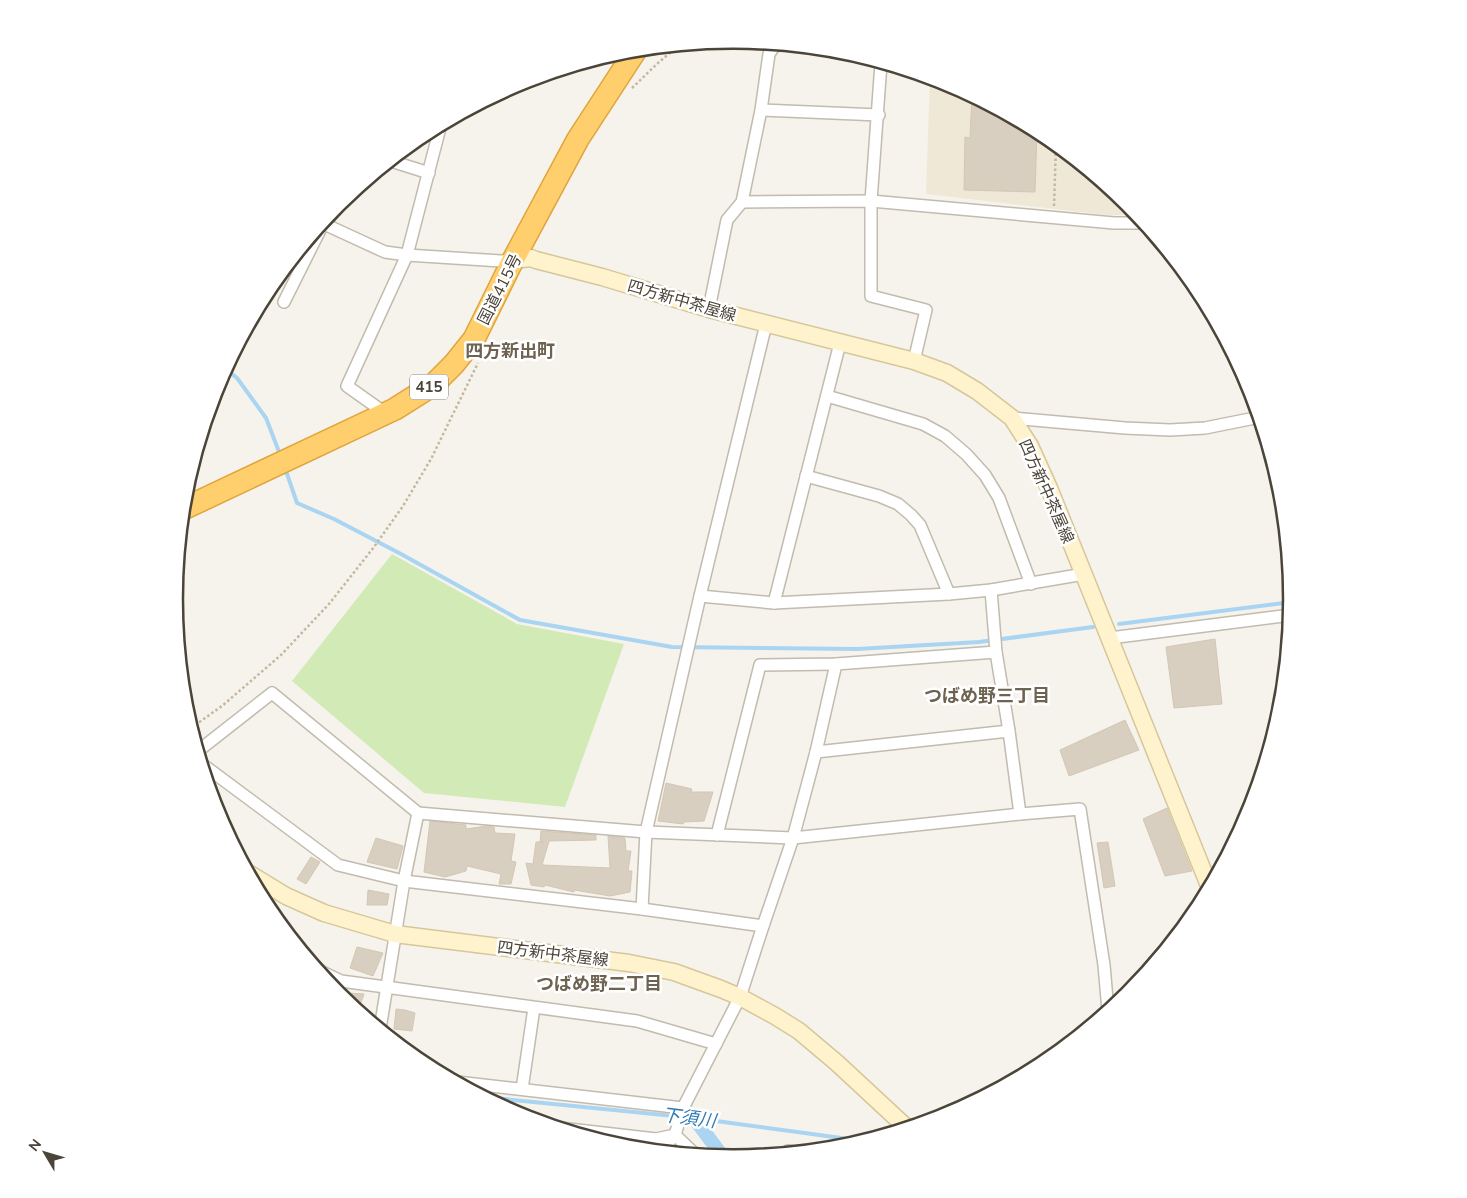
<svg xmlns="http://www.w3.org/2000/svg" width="1467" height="1198" font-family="'Nunito Sans','Noto Sans JP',sans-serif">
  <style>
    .education { fill: #efe8d6 }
    .green { fill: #d2eab5 }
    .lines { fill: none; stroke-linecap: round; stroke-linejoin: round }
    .stream { stroke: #a9d4f2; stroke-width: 4 }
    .canal { stroke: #a9d4f2; stroke-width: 14 }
    .building { fill: #d8cfc1; stroke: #d3c7b4 }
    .street-casing { stroke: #c2bbae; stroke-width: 14 }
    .secondary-casing { stroke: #d6c79b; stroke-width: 19 }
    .highway-casing { stroke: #e0a43c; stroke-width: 24 }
    .path { stroke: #c4b79f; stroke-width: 2.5; stroke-dasharray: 2.5 2.5; stroke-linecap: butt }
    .street { stroke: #fff; stroke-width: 11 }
    .secondary { stroke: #fff3cd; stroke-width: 16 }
    .highway { stroke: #ffcf6e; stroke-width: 21 }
    .labels { text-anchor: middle; stroke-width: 5; stroke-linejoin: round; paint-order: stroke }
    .shield { fill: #fff; stroke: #817c74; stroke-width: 1 }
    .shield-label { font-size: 15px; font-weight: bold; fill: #4b4439 }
    .street-label { font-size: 16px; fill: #4b4439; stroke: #fff }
    .neighbourhood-label { font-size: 18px; font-weight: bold; fill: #6e6250; stroke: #fff }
    .water-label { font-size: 18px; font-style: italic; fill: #2e7ab2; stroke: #fff }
    .rim { fill: none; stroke: #4b4439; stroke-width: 2.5 }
  </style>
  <rect width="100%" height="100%" fill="#f6f3ec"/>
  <!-- education -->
  <polygon class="education" points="930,77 948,83 1044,134 1129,204 1138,215 1106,215 926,194"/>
  <!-- green -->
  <polygon class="green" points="392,554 517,624 624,644 565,807 424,793 292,681"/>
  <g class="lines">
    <!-- stream -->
    <g class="stream">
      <polyline points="226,369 237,378 266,418 281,457"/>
      <polyline points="285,468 297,503 334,519 401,554 520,620 672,647 857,649 979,642 1093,627"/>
      <polyline points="1119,624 1292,602"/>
      <polyline points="484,1097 694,1118 849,1139 894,1132"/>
    </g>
    <!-- canal -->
    <polyline class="canal" points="694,1118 723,1157"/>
  </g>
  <!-- building -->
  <g class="building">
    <polygon points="972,96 1037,130 1035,192 964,190 965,137 970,138"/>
    <polygon points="1215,639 1222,704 1174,708 1166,647"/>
    <polygon points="1125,720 1139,750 1069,776 1060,750"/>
    <polygon points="666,783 692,789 691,792 713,792 704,821 684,822 683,824 658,821"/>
    <polygon points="1167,808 1192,871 1165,876 1143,819"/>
    <polygon points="430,821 466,825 466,829 487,826 494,827 495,833 515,834 511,861 516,862 511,884 499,884 501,874 467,866 466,871 445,877 424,872"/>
    <polygon points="541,831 596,835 596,840 549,841 542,865 610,868 608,836 625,838 626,851 631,851 628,871 632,871 630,892 610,896 574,890 574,892 545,885 544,887 531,885 526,863 533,864 536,842 544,842 540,842"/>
    <polygon points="376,838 403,846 397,869 367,862"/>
    <polygon points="1108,842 1115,886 1104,888 1097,843"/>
    <polygon points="311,857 320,862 306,884 297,879"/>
    <polygon points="368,890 389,894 387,905 367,905"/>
    <polygon points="357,947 383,953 373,976 350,968"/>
    <polygon points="348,993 364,994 358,1011 346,1001"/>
    <polygon points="396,1009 405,1010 415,1013 412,1031 394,1029"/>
  </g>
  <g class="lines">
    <defs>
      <g id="street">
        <polyline points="881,63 871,201 871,296 926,310 914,361"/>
        <polyline points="761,110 879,115"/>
        <polyline points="391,161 429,173"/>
        <polyline points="742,202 871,201 1114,223 1144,223"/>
        <polyline points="322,223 385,252 407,255 501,261 513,260"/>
        <polyline points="284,302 323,224"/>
        <polyline points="709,309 727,220 742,202 761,110 769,54 773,48 778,44"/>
        <polyline points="827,396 923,424 945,436 966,454 985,475 999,498 1031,584"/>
        <polyline points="385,413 347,386 407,255 441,124"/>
        <polyline points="1012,418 1125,428 1170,430 1205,428 1260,417"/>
        <polyline points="806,476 879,496 898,504 911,515 920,525 949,594"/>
        <polyline points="991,590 996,652 1009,731 1020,814"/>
        <polyline points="700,596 774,603 949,594 991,590 1084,574"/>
        <polyline points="774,603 840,343"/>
        <polyline points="1110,638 1291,615"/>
        <polyline points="198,751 272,693 418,813 646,832 793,838 1020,814 1080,809 1104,965 1108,1011"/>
        <polyline points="816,752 1009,731"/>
        <polyline points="202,764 338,865 404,881 642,909 763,926"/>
        <polyline points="717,835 760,665 836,664 996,652"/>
        <polyline points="642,909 646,832 700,596 766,324"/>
        <polyline points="318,970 341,981 637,1021 716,1044"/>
        <polyline points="380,1029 404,881 418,813"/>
        <polyline points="457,1082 683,1108"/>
        <polyline points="522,1089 534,1008"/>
        <polyline points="560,1128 656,1139 675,1135"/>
        <polyline points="675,1135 695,1154"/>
        <polyline points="661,1151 675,1135 683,1108 740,997 763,926 793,838 816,752 836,664"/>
        <polyline points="786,1153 788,1151 794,1152"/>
      </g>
      <g id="secondary">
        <polyline points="513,260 531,258 536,260 602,277 709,309 914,361 947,373 977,391 1012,418 1030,446 1049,488 1210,888"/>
        <polyline points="250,874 286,896 324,913 395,934 629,963 674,972 721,989 740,997 775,1016 799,1031 837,1063 907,1128"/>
      </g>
      <polyline id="highway" points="183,509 395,409 433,385 454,364 474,339 513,260 578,139 636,50"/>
    </defs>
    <!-- street casing -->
    <use href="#street" class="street-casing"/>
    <!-- secondary casing -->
    <use href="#secondary" class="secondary-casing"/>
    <!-- highway casing -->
    <use href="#highway" class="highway-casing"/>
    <!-- path -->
    <g class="path">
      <polyline points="632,88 658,63 679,45"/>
      <polyline points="1054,206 1056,144"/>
      <polyline points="191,728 222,706 281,655 329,604 374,547 403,506 431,459 478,363"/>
    </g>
    <!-- street -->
    <use href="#street" class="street"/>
    <!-- secondary -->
    <use href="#secondary" class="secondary"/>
    <!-- highway -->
    <use href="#highway" class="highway"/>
  </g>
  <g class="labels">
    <!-- shield labels -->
    <rect class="shield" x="410" y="374.5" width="38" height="25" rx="4"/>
    <g class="shield-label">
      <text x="429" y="392">415</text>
    </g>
    <!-- street labels -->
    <g class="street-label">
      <text transform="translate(499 289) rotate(-63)" y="6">国道415号</text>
      <text transform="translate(682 300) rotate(16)" y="6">四方新中茶屋線</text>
      <text transform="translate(1047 491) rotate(66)" y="6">四方新中茶屋線</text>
      <text transform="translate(553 953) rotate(7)" y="6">四方新中茶屋線</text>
    </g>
    <!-- neighbourhood labels -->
    <g class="neighbourhood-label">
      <text x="510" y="357">四方新出町</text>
      <text x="987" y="702">つばめ野三丁目</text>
      <text x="599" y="990">つばめ野二丁目</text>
    </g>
    <!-- water labels -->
    <g class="water-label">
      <text transform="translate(689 1118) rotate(7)" y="6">下須川</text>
    </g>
  </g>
  <!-- crop -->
  <path d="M0 0H1467V1198H0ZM183 599a550 550 0 1 1 1100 0a550 550 0 1 1-1100 0Z" fill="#fff" fill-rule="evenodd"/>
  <path class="rim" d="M183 599a550 550 0 1 1 1100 0a550 550 0 1 1-1100 0Z"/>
  <!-- north arrow -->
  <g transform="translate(45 1153) rotate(308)" stroke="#ffffff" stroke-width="4" paint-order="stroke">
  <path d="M0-4L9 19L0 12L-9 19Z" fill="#4b4439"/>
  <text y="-8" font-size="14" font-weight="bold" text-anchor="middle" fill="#4b4439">N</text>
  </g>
</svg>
